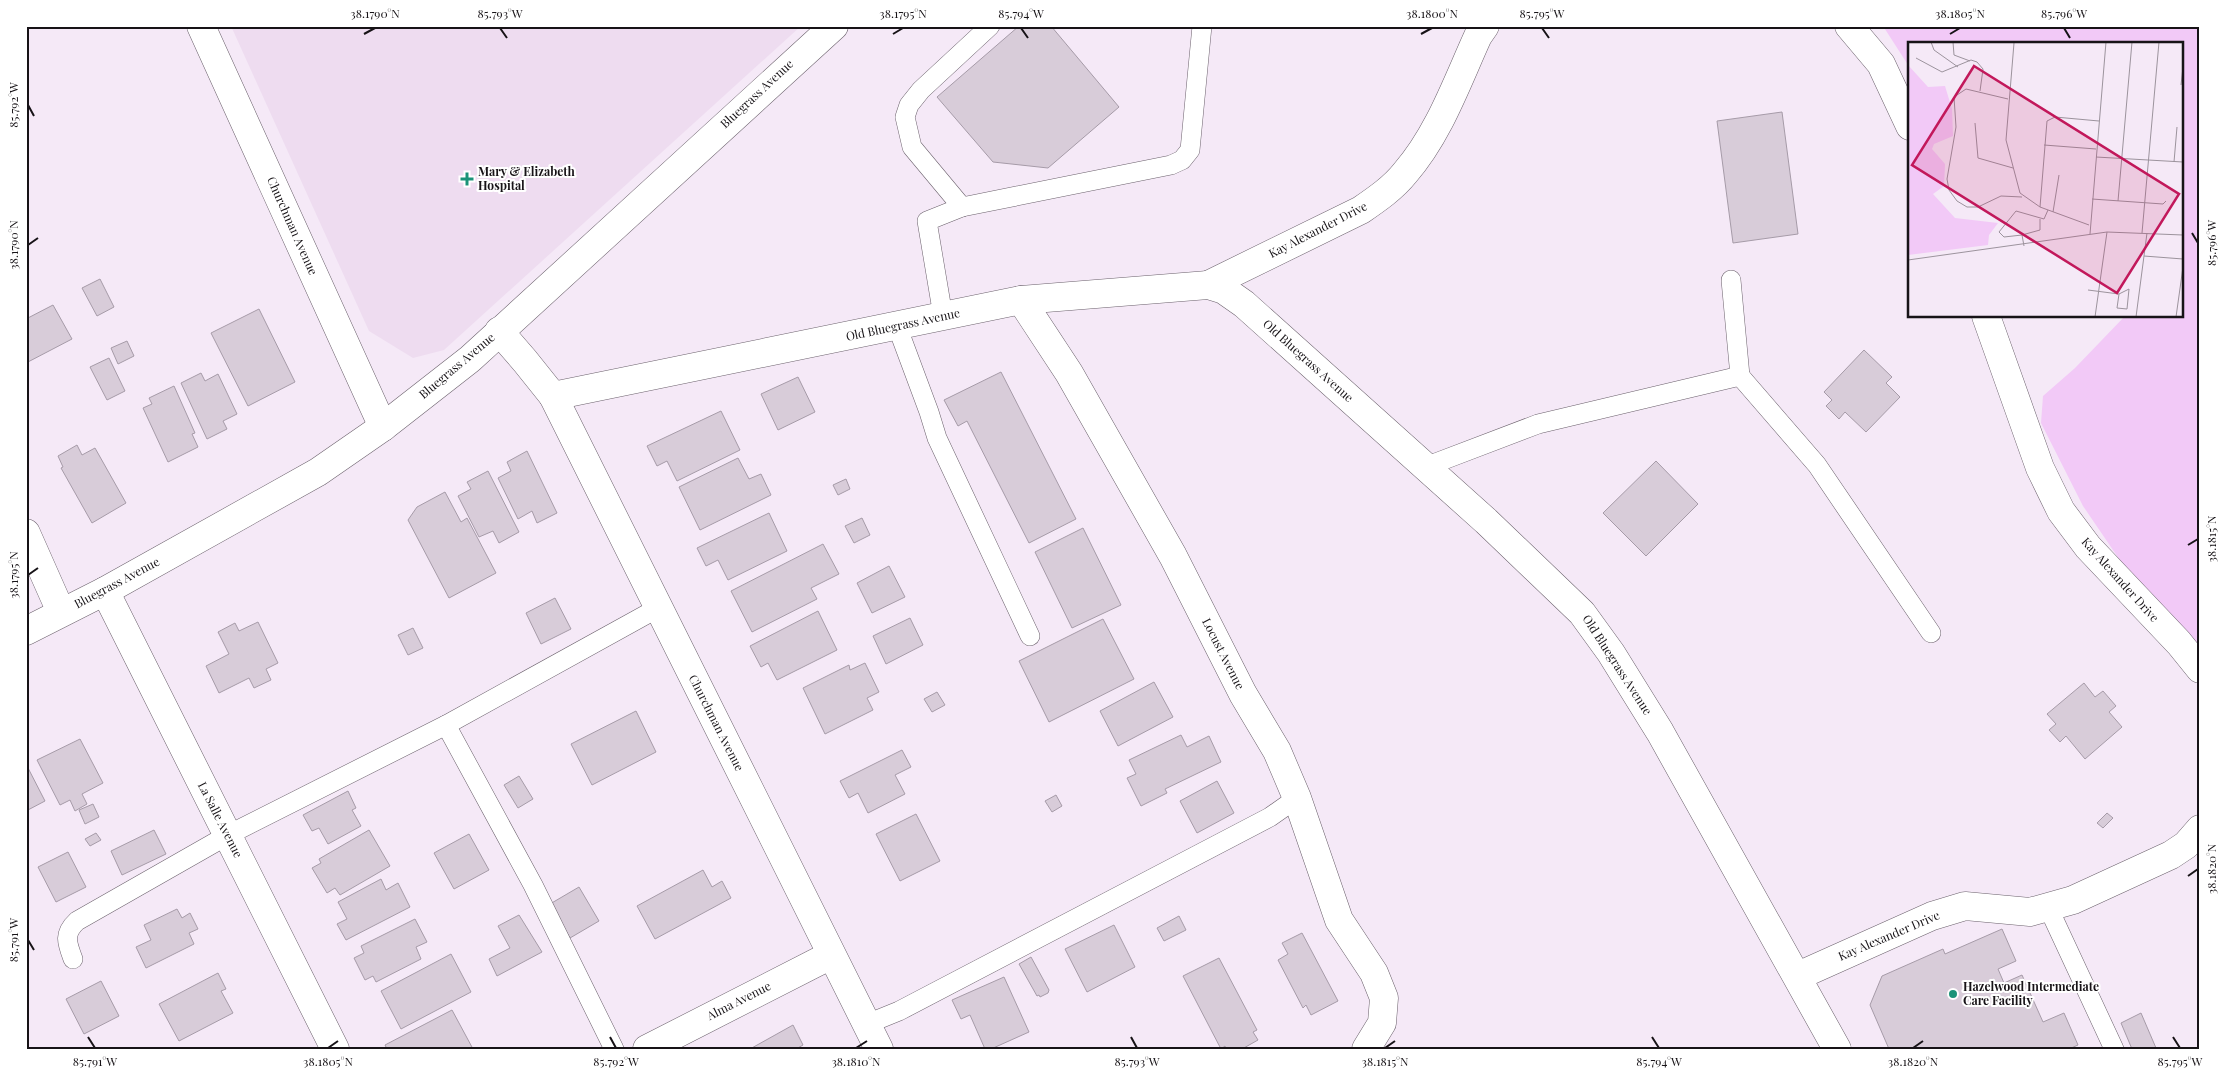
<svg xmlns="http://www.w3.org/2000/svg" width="2226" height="1075" font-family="'Playfair Display',serif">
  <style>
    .built { fill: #eedcf0 }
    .green { fill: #f2c9f7 }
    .building { fill: #d8ccd9; stroke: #a69ba8 }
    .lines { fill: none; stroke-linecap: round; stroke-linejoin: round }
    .lane-casing { stroke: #6b616c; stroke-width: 20 }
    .street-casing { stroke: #6b616c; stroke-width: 29 }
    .secondary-casing { stroke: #6b616c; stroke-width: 29 }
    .lane { stroke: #fff; stroke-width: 19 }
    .street { stroke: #fff; stroke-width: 28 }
    .secondary { stroke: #fff; stroke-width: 28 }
    .ticks { fill: none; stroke: #171317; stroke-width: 2 }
    .poi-dot { fill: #1b9378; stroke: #fff; stroke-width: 2 }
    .labels { text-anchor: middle; stroke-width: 4; stroke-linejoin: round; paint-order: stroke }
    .street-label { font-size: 12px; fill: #171317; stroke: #fff }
    .poi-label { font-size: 12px; font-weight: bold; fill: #171317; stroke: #fff; text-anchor: start }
    .inset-road { fill: none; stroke: #9c939d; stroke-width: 1 }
    .view { fill: #c2185b; fill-opacity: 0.15; stroke: #c2185b; stroke-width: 2.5 }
    .inset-edge { fill: none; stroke: #171317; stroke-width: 2.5 }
    .neatline { fill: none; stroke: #171317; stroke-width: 2 }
    .ticks-label { font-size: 12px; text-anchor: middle; fill: #171317 }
  </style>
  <rect width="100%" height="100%" fill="#f5e9f7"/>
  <!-- built -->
  <polygon class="built" points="231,26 801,26 444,350 413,358 369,331"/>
  <!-- green -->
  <polygon class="green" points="1883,26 2200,26 2200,649 2128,572 2083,506 2041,423 2043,396 2075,368 2125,316 2182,316 2182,44 1910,44 1910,68"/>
  <!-- building -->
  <g class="building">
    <polygon points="1019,26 1051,26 1119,107 1048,168 993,162 937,97"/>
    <polygon points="1782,112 1798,234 1733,243 1717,121"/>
    <polygon points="100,279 114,307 97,316 82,288"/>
    <polygon points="53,305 72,339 26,363 26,319"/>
    <polygon points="259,309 295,382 248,406 211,333"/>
    <polygon points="127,341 134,356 118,364 111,348"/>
    <polygon points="1864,350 1892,377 1886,383 1900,397 1866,432 1845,412 1839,419 1826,406 1832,400 1824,392"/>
    <polygon points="109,358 125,391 107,400 90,367"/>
    <polygon points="1001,372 1076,519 1029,543 967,421 958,426 944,400"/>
    <polygon points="201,373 205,381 218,374 237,414 223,421 227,429 207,439 181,383"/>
    <polygon points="798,377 815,412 778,430 761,394"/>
    <polygon points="174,386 195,433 192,434 198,447 168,462 143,408 152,404 149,398"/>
    <polygon points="721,411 740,450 677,481 667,461 657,466 647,446"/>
    <polygon points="77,445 82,455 95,448 126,503 92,523 61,468 63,467 58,456"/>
    <polygon points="527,451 557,513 537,523 532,511 518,519 498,478 511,471 507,462"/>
    <polygon points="738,458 749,479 761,474 771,495 700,530 679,487"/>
    <polygon points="1656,461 1698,504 1646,556 1603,513"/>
    <polygon points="488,471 519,532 499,543 493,531 479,537 458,496 471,489 467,482"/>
    <polygon points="846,479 850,489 838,495 833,485"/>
    <polygon points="445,492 461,522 467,518 496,573 449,598 408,520 417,507"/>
    <polygon points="769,513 787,551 728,580 718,560 706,566 697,548"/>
    <polygon points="862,518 870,535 854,543 845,526"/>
    <polygon points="1083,528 1121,605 1072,628 1035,552"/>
    <polygon points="823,544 839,574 811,588 817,599 752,632 731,591"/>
    <polygon points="889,566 905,597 872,613 857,583"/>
    <polygon points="555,598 571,629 541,644 526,613"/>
    <polygon points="818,611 837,650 777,680 768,663 761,667 750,646"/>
    <polygon points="910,618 923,645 886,664 873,636"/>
    <polygon points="1103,619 1134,679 1049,722 1019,661"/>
    <polygon points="258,622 278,663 266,669 271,680 254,688 249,678 219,693 206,666 229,654 218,632 235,623 239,631"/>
    <polygon points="413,628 423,648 408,655 398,635"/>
    <polygon points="865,663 879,692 867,698 873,710 825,734 803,688 849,665 850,670"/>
    <polygon points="1154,682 1173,717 1118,746 1100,711"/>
    <polygon points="2084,683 2095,697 2103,691 2116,706 2109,712 2122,727 2085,759 2066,736 2060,742 2049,730 2056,724 2047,714"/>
    <polygon points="937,692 945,705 932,712 924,699"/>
    <polygon points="636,711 656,752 592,785 571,744"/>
    <polygon points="1181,735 1187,747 1209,736 1221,762 1165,789 1167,793 1141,806 1127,778 1136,774 1129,760"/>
    <polygon points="80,739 103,783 82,794 87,804 75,811 70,800 60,805 37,760"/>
    <polygon points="902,750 911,767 895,775 905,794 868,813 858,793 849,798 840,781"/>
    <polygon points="27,766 45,801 26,811 26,766"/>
    <polygon points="519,776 533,799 518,808 504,785"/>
    <polygon points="1217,781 1234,813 1197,833 1180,801"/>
    <polygon points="348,791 356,808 352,810 361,826 328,844 319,828 312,831 303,815"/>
    <polygon points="1056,795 1062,806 1052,812 1045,801"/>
    <polygon points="93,804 99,817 85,824 79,810"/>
    <polygon points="2107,813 2113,818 2103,828 2097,823"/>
    <polygon points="916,814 940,861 900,881 876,834"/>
    <polygon points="154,830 166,854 122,875 111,851"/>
    <polygon points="369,830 390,866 340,895 335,888 327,893 312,868 321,863 319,859"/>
    <polygon points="96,833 101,840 90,846 85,839"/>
    <polygon points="469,834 489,870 454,889 434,853"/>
    <polygon points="68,852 86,887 56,902 38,867"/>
    <polygon points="703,870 712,887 722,881 731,898 655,939 637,906"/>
    <polygon points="381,879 386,890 398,883 410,907 346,940 337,924 347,919 338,902"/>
    <polygon points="579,887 599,921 570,938 550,904"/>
    <polygon points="177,909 182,918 190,913 198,929 189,933 194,944 146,968 136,947 151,940 144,925"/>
    <polygon points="519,915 542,952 497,976 489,959 510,948 498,926"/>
    <polygon points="1179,916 1186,930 1164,941 1157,928"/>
    <polygon points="415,919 427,942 416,947 421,959 376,982 373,976 365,980 354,958 364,953 361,946"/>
    <polygon points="1114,925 1135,967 1087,992 1065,949"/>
    <polygon points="2002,929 2016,961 1998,969 2004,983 2022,975 2043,1022 2064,1013 2078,1045 2069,1049 1889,1049 1870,1005 1882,976 1943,949 1945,954"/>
    <polygon points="1302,933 1338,1001 1311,1015 1306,1005 1303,1008 1278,960 1288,954 1282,943"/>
    <polygon points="451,954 471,992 401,1029 381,991"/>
    <polygon points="1031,957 1049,990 1048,993 1040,997 1039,995 1037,996 1019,964"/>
    <polygon points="1219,958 1257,1030 1253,1032 1258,1040 1242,1049 1226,1049 1225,1046 1221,1049 1183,976"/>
    <polygon points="218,973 226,989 221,991 233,1013 179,1041 159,1004"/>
    <polygon points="1004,977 1029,1032 991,1049 985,1049 970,1015 961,1019 952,1000"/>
    <polygon points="101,981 119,1016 84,1034 66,999"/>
    <polygon points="452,1010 473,1049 387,1049 385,1045"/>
    <polygon points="2141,1013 2156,1048 2154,1049 2132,1049 2121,1023"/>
    <polygon points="793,1025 803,1045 796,1049 750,1049"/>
  </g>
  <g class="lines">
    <defs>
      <g id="lane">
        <polyline points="962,207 912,147 905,117 909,105 921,90 990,26"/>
        <polyline points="1731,280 1740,376"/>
        <polyline points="943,316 927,221 962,207 1171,165 1182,160 1190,150 1202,26"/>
        <polyline points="897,326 929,412 937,438 1030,636"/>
        <polyline points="1425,467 1538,424 1740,376 1817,465 1931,633"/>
        <polyline points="446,725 533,885 614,1049"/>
        <polyline points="2048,907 2114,1049"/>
        <path d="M73,959C67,943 63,934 77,921L228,835L446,725L658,608"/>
        <polyline points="867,1024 899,1011 1270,817 1297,798"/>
      </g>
      <g id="street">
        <polyline points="201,26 383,427"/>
        <polyline points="1849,26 1881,64 1910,126"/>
        <path d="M1208,285L1361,210C1377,199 1393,188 1405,173C1439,134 1457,82 1478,36L1485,26"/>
        <polyline points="1021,300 1069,373 1173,556 1243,694 1277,751 1297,798 1339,920 1374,973 1384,998 1382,1023 1366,1049"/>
        <polyline points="1986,316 2040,468 2061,511 2088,547 2179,643 2200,669"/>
        <polyline points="499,331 525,361 553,396 879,1049"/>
        <polyline points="553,396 1021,300 1208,285 1224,290 1244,304 1486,521 1582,613 1611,653 1660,732 1837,1049"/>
        <polyline points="26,533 61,612"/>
        <polyline points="105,591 335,1049"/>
        <polyline points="1798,976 1932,916 1965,906 2030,912 2073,900 2171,855 2186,845 2200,829"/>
        <polyline points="647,1049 831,955"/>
      </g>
      <polyline id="secondary" points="26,631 105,591 318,472 383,427 470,359 834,26"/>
    </defs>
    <!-- lane casing -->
    <use href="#lane" class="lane-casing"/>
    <!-- street casing -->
    <use href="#street" class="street-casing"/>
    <!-- secondary casing -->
    <use href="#secondary" class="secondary-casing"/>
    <!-- lane -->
    <use href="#lane" class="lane"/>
    <!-- street -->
    <use href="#street" class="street"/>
    <!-- secondary -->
    <use href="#secondary" class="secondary"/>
  </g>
  <!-- ticks -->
  <path class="ticks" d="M500,28L507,38M1021,28L1028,38M1542,28L1549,38M2064,28L2070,38M364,34L375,28M893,34L903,28M1421,34L1432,28M1950,34L1960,28M28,105L34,116M2192,233L2198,243M28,245L38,238M2188,545L2198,539M28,575L38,568M2188,876L2198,869M28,940L34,950M88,1037L95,1048M610,1037L616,1048M1131,1037L1137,1048M1652,1037L1659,1048M2173,1037L2180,1048M328,1048L338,1041M856,1048L867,1041M1385,1048L1395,1041M1913,1048L1923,1041"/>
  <!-- markers -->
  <g class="poi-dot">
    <path d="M464.5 171.5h5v5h5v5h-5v5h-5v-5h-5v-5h5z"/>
    <circle cx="1953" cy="994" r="5"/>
  </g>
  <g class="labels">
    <!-- street labels -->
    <g class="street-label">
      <text transform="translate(757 94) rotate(-43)" y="4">Bluegrass Avenue</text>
      <text transform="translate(292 226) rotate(66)" y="4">Churchman Avenue</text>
      <text transform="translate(1318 230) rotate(-27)" y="4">Kay Alexander Drive</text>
      <text transform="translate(903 325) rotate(-12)" y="4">Old Bluegrass Avenue</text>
      <text transform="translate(1308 361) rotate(42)" y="4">Old Bluegrass Avenue</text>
      <text transform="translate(457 366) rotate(-40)" y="4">Bluegrass Avenue</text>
      <text transform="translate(2120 580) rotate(48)" y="4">Kay Alexander Drive</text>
      <text transform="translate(117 583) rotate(-28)" y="4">Bluegrass Avenue</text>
      <text transform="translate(1223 654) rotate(63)" y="4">Locust Avenue</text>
      <text transform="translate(1617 665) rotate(57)" y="4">Old Bluegrass Avenue</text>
      <text transform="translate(716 723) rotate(63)" y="4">Churchman Avenue</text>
      <text transform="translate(220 820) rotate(63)" y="4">La Salle Avenue</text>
      <text transform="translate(1889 936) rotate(-23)" y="4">Kay Alexander Drive</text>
      <text transform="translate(739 1001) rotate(-27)" y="4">Alma Avenue</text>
    </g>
    <!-- poi labels -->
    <g class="poi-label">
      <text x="478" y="176">Mary &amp; Elizabeth<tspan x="478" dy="14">Hospital</tspan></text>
      <text x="1963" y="991">Hazelwood Intermediate<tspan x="1963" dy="14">Care Facility</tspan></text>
    </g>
  </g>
  <!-- overview -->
  <g transform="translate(1908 42)">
    <rect width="275" height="275" fill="#f5e9f7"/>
    <path d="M0,23L20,45L37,44L44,67L45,94L26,102L24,107L37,122L36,144L25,152L47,176L90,181L81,193L80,203L0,213Z" fill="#f2c9f7"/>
    <path class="inset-road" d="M23,0L26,8L50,25M45,0L46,13L62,19M106,1L98,98L112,151L132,165L181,183M8,16L34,30L63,18L69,20L75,27L72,49M273,43L275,25M100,57L58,47L46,55L48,85L39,137L41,148L49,159L59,165H70L93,154L114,155M67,81L70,116L105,126M136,103L188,107M188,115L275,120M266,120L269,85M184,157L255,162L258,159M210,159L224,0M132,165L139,79L147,75L191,79M145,170L151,133M234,191L251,0M182,192L198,0M114,193L132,188V177M116,204L114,193L96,195L91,190L108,169L136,177L140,168M236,214L275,217M0,218L199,190L275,193M180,248L211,252L221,247L219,267L209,266L211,252M187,275L199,190M228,275L239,191M268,275L275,225"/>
    <path class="view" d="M66,24L271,152L209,251L4,123Z"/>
    <rect width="275" height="275" class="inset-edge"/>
  </g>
  <!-- border -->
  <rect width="2226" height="1075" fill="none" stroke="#ffffff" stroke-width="55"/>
  <rect x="28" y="28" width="2170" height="1020" class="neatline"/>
  <g class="ticks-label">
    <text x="375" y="18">38.1790°N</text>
    <text x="500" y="18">85.793°W</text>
    <text x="903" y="18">38.1795°N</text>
    <text x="1021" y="18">85.794°W</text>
    <text x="1432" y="18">38.1800°N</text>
    <text x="1542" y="18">85.795°W</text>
    <text x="1960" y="18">38.1805°N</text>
    <text x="2064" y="18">85.796°W</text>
    <text transform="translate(14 105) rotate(-90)" y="4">85.792°W</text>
    <text transform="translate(2212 243) rotate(-90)" y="4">85.796°W</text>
    <text transform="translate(14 245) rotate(-90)" y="4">38.1790°N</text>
    <text transform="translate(2212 539) rotate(-90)" y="4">38.1815°N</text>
    <text transform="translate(14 575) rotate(-90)" y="4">38.1795°N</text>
    <text transform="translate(2212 869) rotate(-90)" y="4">38.1820°N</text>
    <text transform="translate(14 940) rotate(-90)" y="4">85.791°W</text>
    <text x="95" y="1066">85.791°W</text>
    <text x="328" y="1066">38.1805°N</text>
    <text x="616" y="1066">85.792°W</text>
    <text x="856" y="1066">38.1810°N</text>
    <text x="1137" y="1066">85.793°W</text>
    <text x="1385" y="1066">38.1815°N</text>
    <text x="1659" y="1066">85.794°W</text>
    <text x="1913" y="1066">38.1820°N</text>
    <text x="2180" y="1066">85.795°W</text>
  </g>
</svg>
